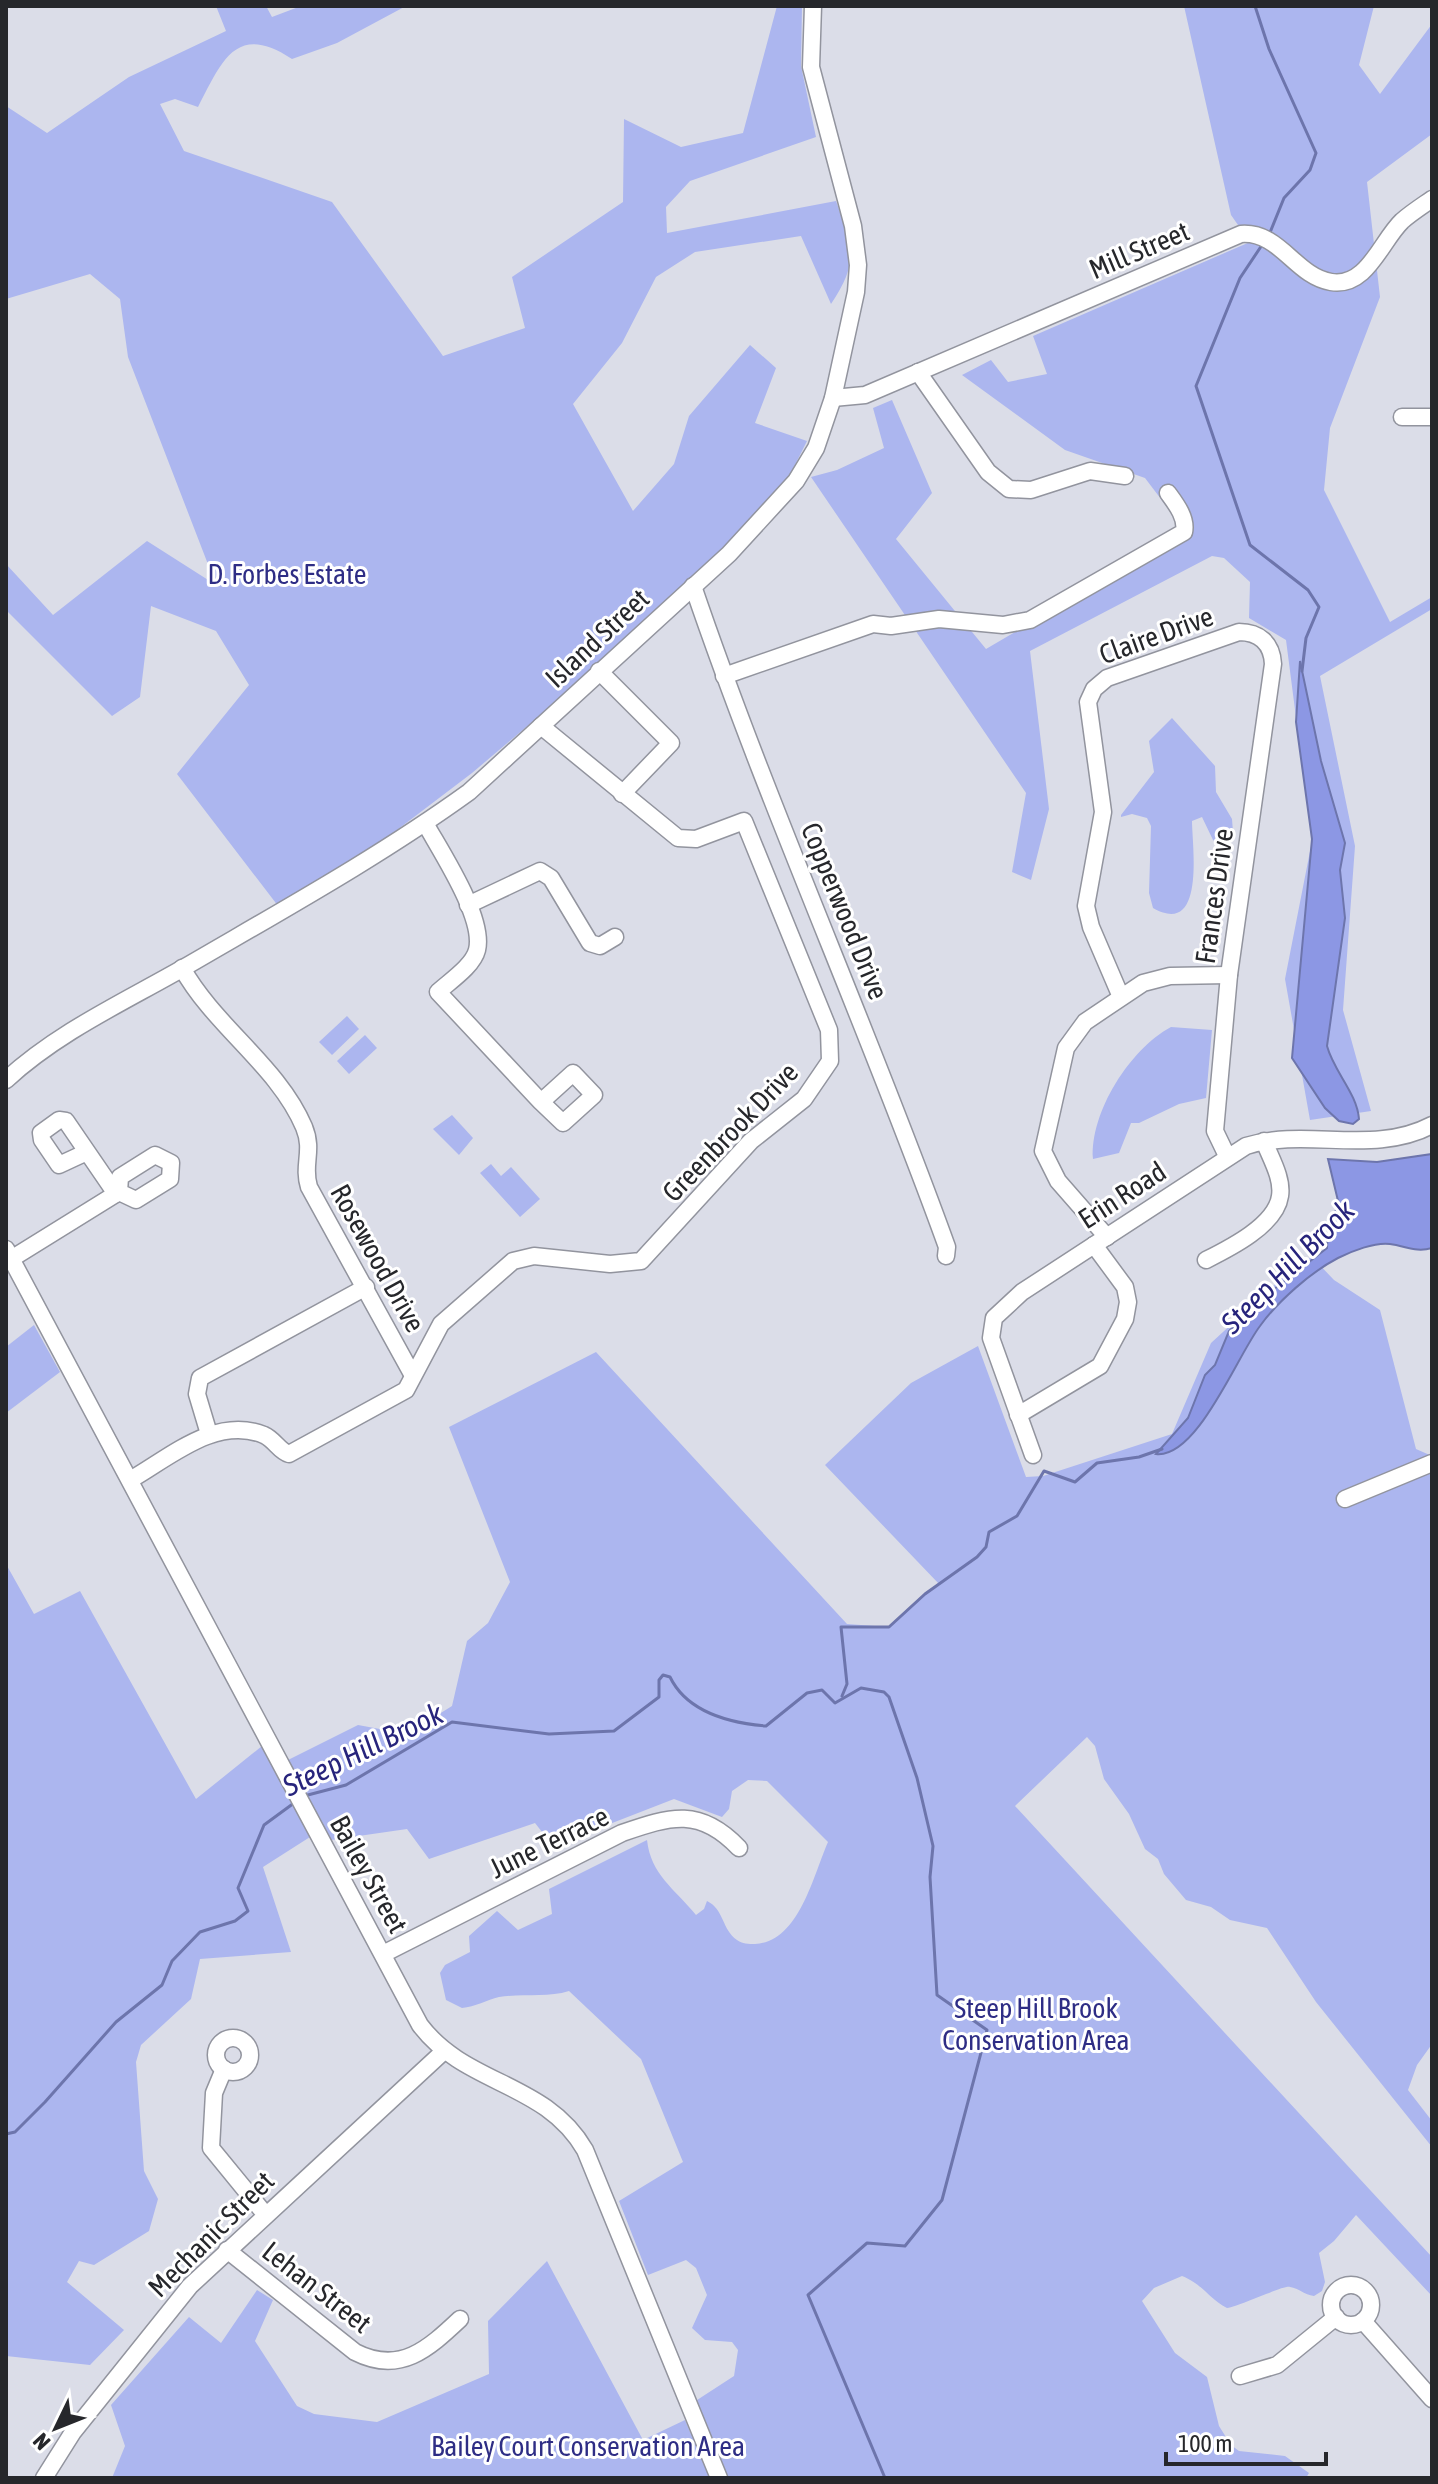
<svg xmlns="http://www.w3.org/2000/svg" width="1438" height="2484" font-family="'Asap Condensed',sans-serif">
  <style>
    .green { fill: #acb6ef }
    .water { fill: #8c97e4; stroke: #6d75ac; stroke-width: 2 }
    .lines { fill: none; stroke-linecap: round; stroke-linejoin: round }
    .stream { stroke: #6d75ac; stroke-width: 3 }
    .minor-casing { stroke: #92949e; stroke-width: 19 }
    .minor { stroke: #fff; stroke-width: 16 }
    .labels { text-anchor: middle; stroke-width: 6; stroke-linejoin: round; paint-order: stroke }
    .street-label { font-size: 28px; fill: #26272b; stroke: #fff }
    .park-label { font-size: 28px; fill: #2e2d85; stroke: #fff }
    .water-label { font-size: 30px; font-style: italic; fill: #27247c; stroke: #fff }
  </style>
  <rect width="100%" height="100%" fill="#dbdde8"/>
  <!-- green -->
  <g class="green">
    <path d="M216,6H266L272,17L301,6H406L337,43L292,59C236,22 222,61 198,107L175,99L160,104L184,151L332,202L443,356L525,328L512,277L623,202L624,119L681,147L743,133L777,6H802L801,66L816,137L690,181L666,207L667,233L836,201C852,247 860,261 831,304L801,236L695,252L656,277L622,343L573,404L633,511L674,464L689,416L750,345L776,368L755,423L807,441L766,523L472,773L285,915L177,774L249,685L216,631L151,606L140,697L112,716L6,610V564L53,615L147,541L216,585L128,357L120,299L90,274L6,299V106L47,133L129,77L226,31Z"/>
    <polygon points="1184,6 1374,6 1359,65 1380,94 1432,24 1432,134 1367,182 1380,297 1330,428 1324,490 1390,622 1432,597 1432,609 1320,676 1355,846 1343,1010 1371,1111 1310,1120 1285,979 1312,841 1286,640 1249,618 1250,582 1224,558 1212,556 1030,651 1049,809 1031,880 1012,872 1026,793 811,477 837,470 884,448 873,408 892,400 932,493 896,539 986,649 1186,532 1145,478 1065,450 962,375 991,360 1008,382 1047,374 1033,336 1250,242 1231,215"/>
    <path d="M1172,718L1215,766L1216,792L1232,819L1233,832L1220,844L1213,840L1202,817L1192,821C1192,845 1206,938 1153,908L1149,893L1151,826L1147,818L1132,814L1121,817V815L1154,772L1149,741Z"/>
    <polygon points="347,1016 359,1029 332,1055 319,1042"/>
    <path d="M1171,1027L1212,1030L1206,1098L1179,1104L1139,1123H1131L1119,1153L1093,1159C1090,1112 1130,1049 1171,1027Z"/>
    <polygon points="365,1035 377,1048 349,1074 337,1061"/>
    <polygon points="452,1115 473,1138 459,1155 433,1129"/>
    <polygon points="491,1164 501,1176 511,1167 540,1199 520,1217 480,1173"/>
    <path d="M1312,1257L1334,1280L1380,1310L1416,1449L1432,1456V2044L1417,2065L1408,2090L1432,2121V2147L1316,2002L1267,1928L1230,1920L1211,1907L1186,1900L1164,1874L1158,1859L1145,1849L1129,1814L1104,1779L1095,1746L1087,1737L1015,1806L1432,2257V2296L1356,2215L1334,2241L1319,2253L1325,2282L1322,2291L1314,2296C1304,2295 1299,2288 1290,2287C1283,2285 1241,2306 1227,2308C1208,2298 1204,2285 1182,2276L1154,2288L1142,2301L1175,2353L1207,2377L1219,2426L1231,2445L1239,2451L1285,2456L1309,2473L1306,2478H725L694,2402L734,2376L738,2350L732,2342L705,2340L692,2328L707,2295L696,2268L686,2260L648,2275L619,2201L683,2162L641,2059L569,1991C547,1998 523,1993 499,1997C487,2000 475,2007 462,2008L446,2000L440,1973L445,1965L470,1952L469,1936L497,1911L518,1930L552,1914L549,1889L647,1840C651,1875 674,1888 696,1915L704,1909L707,1901C724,1909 722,1930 737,1940C742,1944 749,1944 755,1944C799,1942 813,1876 828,1842L767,1781L748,1780L732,1791L729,1809L722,1817L674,1799L553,1846L535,1823L429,1859L407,1829L324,1841L282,1763L358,1725L407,1734L452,1706L467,1641L488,1623L510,1582L449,1427L596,1352L847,1624L889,1627L925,1594L940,1585L825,1465L911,1383L978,1346L1026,1477L1043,1476L1172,1434L1211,1343L1296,1265Z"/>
    <polygon points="34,1325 60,1372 6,1413 6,1347"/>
    <polygon points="6,1564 34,1614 80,1591 196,1799 262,1746 310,1837 263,1867 291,1952 200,1959 191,1999 141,2045 136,2062 144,2171 158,2199 149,2231 94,2265 79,2261 67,2282 124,2330 90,2365 6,2356"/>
    <polygon points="547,2261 643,2440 685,2420 691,2434 695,2433 712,2478 112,2478 125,2446 111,2405 189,2317 221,2343 257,2290 273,2300 255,2341 297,2406 314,2414 377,2422 489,2374 488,2321"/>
  </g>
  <!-- water -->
  <g class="water">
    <path d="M1300,661L1321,761L1345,843L1340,870L1345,918L1327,1046C1334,1072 1357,1093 1359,1119L1353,1124L1339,1121L1325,1108L1292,1058L1312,839L1296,722Z"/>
    <path d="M1432,1154V1248C1416,1253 1406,1246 1390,1244C1375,1242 1352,1251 1338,1258C1311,1272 1278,1301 1260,1326C1237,1356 1197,1459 1156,1454L1188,1418L1205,1375L1215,1365L1229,1331L1264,1297L1327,1248L1328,1223L1339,1205L1328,1159L1377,1162Z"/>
  </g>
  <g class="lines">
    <!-- stream -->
    <g class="stream">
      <polyline points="1255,6 1269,49 1316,153 1310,170 1284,198 1269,235"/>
      <polyline points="1262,245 1240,278 1196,386 1250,545 1308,590 1319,607 1306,638 1302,671"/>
      <polyline points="842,1696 847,1684 841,1627 889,1627 925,1594 977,1557 986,1547 989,1532 1017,1516 1044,1471 1075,1482 1097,1463 1139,1457 1162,1449"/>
      <path d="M304,1796L346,1785L452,1722L549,1734L614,1731L659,1697V1680L663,1675L670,1677C687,1712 730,1723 766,1726L807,1693L822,1690L835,1703L861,1688L884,1692L889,1697L917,1778L933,1846L930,1877L937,1995L987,2030L942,2200L905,2246L867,2243L808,2295L885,2478"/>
      <polyline points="6,2134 15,2132 45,2102 116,2022 162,1985 172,1961 200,1932 235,1921 248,1911 238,1888 264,1825 294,1803"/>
    </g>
    <defs>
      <g id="minor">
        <polyline points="918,372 988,472 1009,489 1031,490 1090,471 1125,476"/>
        <path d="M833,398L865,395L1241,234C1280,231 1295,276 1331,282C1367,288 1381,241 1402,221C1411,213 1422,206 1432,199"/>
        <polyline points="1402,417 1432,417"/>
        <path d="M693,586C769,809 867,1025 947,1247L946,1256"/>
        <polyline points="599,671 671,743 622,794"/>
        <path d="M724,676L873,624L891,626L939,619L1003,625L1030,620L1184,532C1187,518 1176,504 1168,493"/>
        <path d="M425,823C441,852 485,918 477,950C473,966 450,981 438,992L541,1102L573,1073L594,1095L563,1123L541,1102"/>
        <polyline points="468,905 540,871 551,878 590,943 600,946 615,937"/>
        <path d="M182,968C215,1027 278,1066 304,1127C314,1151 302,1165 309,1187L412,1374"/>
        <path d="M1121,997L1091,927L1086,906L1103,812L1088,702L1094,689L1107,678L1239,632C1259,632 1272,643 1273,664L1229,975L1215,1131L1227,1156"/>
        <path d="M6,1080C58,1032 124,1002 185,967C281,911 379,857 469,792L729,554L796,481L816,448L833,398L856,292L858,265L853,226L811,67L813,6"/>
        <polyline points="87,1152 59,1165 42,1140 41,1133 59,1120 66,1121 116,1194"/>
        <polyline points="1107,1237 1058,1181 1043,1151 1066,1048 1085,1022 1143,983 1170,976 1229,975"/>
        <path d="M6,1249L420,2025C466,2086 545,2081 585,2150L719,2478"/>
        <polyline points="11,1259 119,1192 136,1200 170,1179 171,1163 155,1155 120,1177 119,1192"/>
        <path d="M1206,1260C1230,1248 1276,1225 1280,1196C1283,1178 1270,1157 1264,1141"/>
        <polyline points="1018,1415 1100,1366 1125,1319 1128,1302 1125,1287 1094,1245"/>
        <polyline points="209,1434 197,1394 200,1378 366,1287"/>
        <path d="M1033,1455L991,1338L994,1318L1022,1292L1246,1146C1307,1127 1373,1156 1432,1125"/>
        <path d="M130,1480C169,1458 216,1415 264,1435C275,1440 279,1451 289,1454L406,1390L441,1324L513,1261L534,1256L610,1264L641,1261L751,1141L804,1099L830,1061L829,1030L744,821L696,839L678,838L541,726"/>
        <polyline points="1345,1499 1432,1463"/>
        <path d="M383,1954L622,1833C671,1816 700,1807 739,1848"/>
        <circle cx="233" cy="2055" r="17"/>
        <polyline points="224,2069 214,2093 211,2148 265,2214"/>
        <path d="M227,2250L355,2352C400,2375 428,2349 460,2319"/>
        <circle cx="1351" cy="2305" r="20"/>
        <polyline points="1363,2321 1432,2399"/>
        <polyline points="1240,2376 1277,2365 1336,2317"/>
        <polyline points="44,2478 73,2432 190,2286 443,2052"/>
      </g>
    </defs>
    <!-- minor casing -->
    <use href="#minor" class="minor-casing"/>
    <!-- minor -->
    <use href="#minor" class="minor"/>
  </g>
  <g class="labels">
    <!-- street labels -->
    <g class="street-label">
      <text transform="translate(1139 250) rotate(-23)" y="10">Mill Street</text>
      <text transform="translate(1156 635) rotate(-20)" y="10">Claire Drive</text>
      <text transform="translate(597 638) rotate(-43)" y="10">Island Street</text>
      <text transform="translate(1214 896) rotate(-82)" y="10">Frances Drive</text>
      <text transform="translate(845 911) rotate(68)" y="10">Copperwood Drive</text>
      <text transform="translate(730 1132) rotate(-46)" y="10">Greenbrook Drive</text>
      <text transform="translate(1122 1195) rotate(-33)" y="10">Erin Road</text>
      <text transform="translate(378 1258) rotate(61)" y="10">Rosewood Drive</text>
      <text transform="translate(549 1842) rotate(-26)" y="10">June Terrace</text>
      <text transform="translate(369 1874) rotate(61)" y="10">Bailey Street</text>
      <text transform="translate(211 2234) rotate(-45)" y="10">Mechanic Street</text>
      <text transform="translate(317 2287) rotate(38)" y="10">Lehan Street</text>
    </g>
    <!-- park labels -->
    <g class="park-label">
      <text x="287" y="584">D. Forbes Estate</text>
      <text x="1036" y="2018">Steep Hill Brook<tspan x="1036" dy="32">Conservation Area</tspan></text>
      <text x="588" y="2456">Bailey Court Conservation Area</text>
    </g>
    <!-- water labels -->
    <g class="water-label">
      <text transform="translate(1288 1267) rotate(-45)" y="10">Steep Hill Brook</text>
      <text transform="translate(363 1750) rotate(-26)" y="10">Steep Hill Brook</text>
    </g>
  </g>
  <!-- border -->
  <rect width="1438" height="2484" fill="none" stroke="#26272b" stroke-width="16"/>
  <!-- north arrow -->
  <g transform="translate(56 2428) rotate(227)" stroke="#ffffff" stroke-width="6" paint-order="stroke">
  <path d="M0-6L14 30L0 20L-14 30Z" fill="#26272b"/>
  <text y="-12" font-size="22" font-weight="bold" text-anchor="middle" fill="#26272b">N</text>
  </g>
  <!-- scale -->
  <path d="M1166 2452v12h160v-12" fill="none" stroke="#26272b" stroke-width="4"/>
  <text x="1178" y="2452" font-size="24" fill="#26272b" stroke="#ffffff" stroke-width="6" paint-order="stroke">100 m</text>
</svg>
